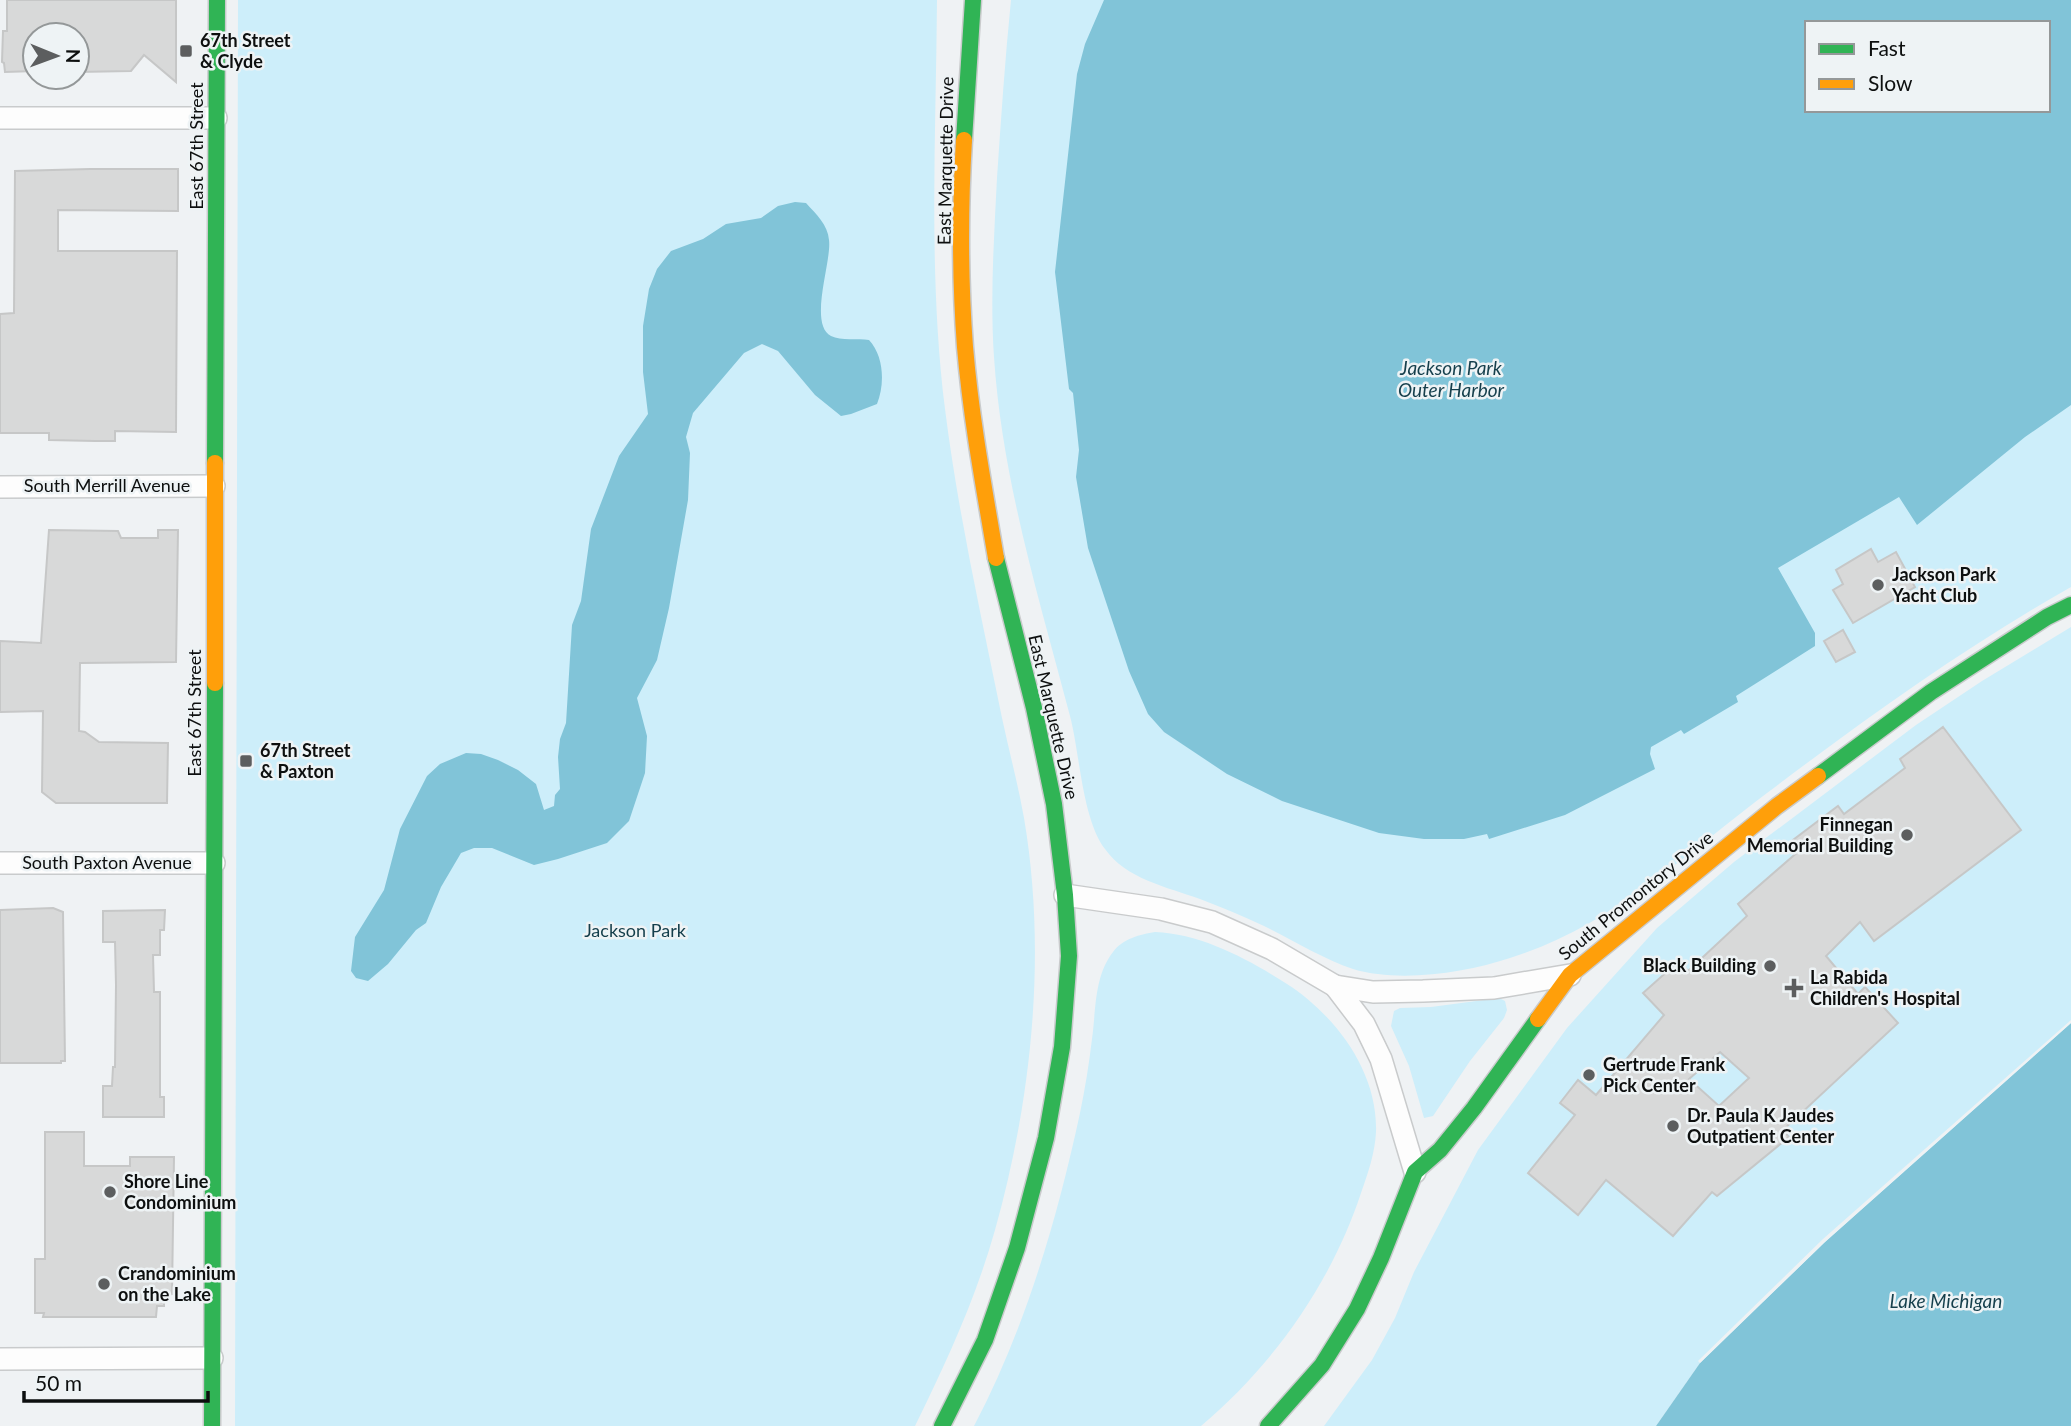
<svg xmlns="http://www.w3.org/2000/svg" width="2071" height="1426" font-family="Lato,sans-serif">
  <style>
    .green { fill: #cdeefa; fill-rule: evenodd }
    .water { fill: #81c4d8; fill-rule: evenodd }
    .pier { fill: #eff2f4 }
    .building { fill: #d8d9d9; stroke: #c6c7c7; stroke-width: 2; fill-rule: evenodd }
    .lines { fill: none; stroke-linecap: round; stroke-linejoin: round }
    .street-casing { stroke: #c9cbcc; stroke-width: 24 }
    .fast-casing { stroke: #c9cbcc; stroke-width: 19 }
    .slow-casing { stroke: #c9cbcc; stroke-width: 19 }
    .street { stroke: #fdfdfd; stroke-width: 21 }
    .fast { stroke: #30b455; stroke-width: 16 }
    .slow { stroke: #ff9f0a; stroke-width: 16 }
    .poi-dot { fill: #5c5e5f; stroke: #eef3f5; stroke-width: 2.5 }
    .labels { text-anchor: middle; stroke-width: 5; stroke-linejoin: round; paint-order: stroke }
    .poi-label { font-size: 18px; font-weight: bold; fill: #0d0f0f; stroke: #eef3f5; text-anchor: start }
    .street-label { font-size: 18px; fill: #0d0f0f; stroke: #eef3f5 }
    .park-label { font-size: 18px; fill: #143e4b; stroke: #eef3f5 }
    .water-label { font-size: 19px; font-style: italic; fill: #153f4c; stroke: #eef3f5 }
  </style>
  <rect width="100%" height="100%" fill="#eff2f4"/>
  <!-- green -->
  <g class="green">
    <path d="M238,0H937C936,136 928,273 945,409C958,513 981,615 1002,718C1009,751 1018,784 1024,818C1047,953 1032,1098 995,1230C976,1298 946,1363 915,1426H235Z"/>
    <path d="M1011,0H2071V587C1965,647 1865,719 1767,793C1686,854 1610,927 1510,958C1465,973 1399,983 1353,969C1323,959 1293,940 1264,926C1243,916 1221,907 1200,899C1167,887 1126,879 1105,849C1082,819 1080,754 1070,716C1039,598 1002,479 994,357C990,297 994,238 997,178C1001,119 1005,59 1011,0ZM1807,23H2048V110H1807Z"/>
    <polygon points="2071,627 2071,1023 1700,1363 1656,1426 1324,1426 1372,1360 1395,1318 1414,1272 1478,1150 1567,1028 1657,928 1734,862 1916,725 1982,681"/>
    <path d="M1155,932C1202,934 1248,959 1287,984C1335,1015 1378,1071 1376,1132C1375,1153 1368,1173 1361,1193C1331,1284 1273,1365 1201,1426H974C1025,1329 1057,1220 1080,1113C1085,1089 1089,1064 1092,1039C1096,1011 1094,976 1113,952C1122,939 1141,934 1155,932Z"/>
    <polygon points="1499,998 1505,1001 1507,1010 1504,1018 1470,1061 1433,1116 1424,1118 1409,1066 1391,1026 1394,1011 1400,1008 1431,1007"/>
  </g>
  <!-- water -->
  <g class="water">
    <path d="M1104,0H2071V405L2025,437L1917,525L1899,497L1778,568L1815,633V646L1736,696L1738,702L1684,734L1681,730L1651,747L1650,754L1655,769L1565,815L1489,839L1487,834L1464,839H1424L1379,833L1282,801L1227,774L1164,732L1148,714L1129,671L1088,548L1076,477L1079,450L1073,393L1069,389L1055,272L1077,74L1085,44ZM1807,23H2048V110H1807Z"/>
    <path d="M795,202L806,203C816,214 828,225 829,240C832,261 808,324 831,336C841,341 858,338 869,340C884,356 885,384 877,404L851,414L841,416L815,395L778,351L762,344L744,353L693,413L686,437L690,453L688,500L669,608L657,660L637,698L647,736L645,773L629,821L607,843L558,859L534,865L492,848H474L461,853L441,887L426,923L416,930L388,964L368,981L356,978L351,971L355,937L384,890L400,829L427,776L440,764L466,753L481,754L498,760L518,770L536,784L544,810L554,806L555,795L560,789L558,757L560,739L566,723L572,625L581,601L591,529L619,456L648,414L643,372V326L649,289L657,269L671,251L703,239L726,224L761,218L778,206Z"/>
    <polygon points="2071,1023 2071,1426 1656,1426 1700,1363 1825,1242"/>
  </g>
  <!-- pier -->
  <polygon class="pier" points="2071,1020 2071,1023 1825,1242 1700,1363 1698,1361 1823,1239"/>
  <!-- building -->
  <g class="building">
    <polygon points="7,0 176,0 176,82 144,55 131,71 77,72 77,35 35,35 35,71 5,72 4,63 2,62 3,31 7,31"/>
    <polygon points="90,169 178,169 178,211 58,210 58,251 177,251 176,432 115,431 115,441 95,441 49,440 49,433 0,433 0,314 14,313 15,171"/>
    <polygon points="49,530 118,531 121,538 158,538 158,530 178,530 176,662 80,663 79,731 85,732 99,742 168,743 167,803 56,803 42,792 43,711 0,712 0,641 41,643"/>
    <polygon points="1871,549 1878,562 1896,552 1915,587 1853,623 1833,590 1843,584 1836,570"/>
    <polygon points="1843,630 1855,652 1836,662 1824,641"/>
    <path d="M1943,727L2021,830L1874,941L1860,922L1826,956L1858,994L1865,987L1898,1023L1783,1130L1789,1137L1717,1196L1712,1192L1673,1236L1606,1180L1578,1215L1528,1173L1575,1115L1560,1103L1578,1080L1596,1095L1664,1015L1643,993L1679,961L1688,971L1747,916L1738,904L1800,850L1793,840L1838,806L1844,814L1905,768L1900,759ZM1720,1052L1749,1078L1719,1106L1689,1079Z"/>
    <polygon points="53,908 63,912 65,1061 61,1061 61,1063 0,1063 0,910"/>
    <polygon points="165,910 164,930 160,930 160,955 153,955 154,992 160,992 160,1097 164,1097 164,1117 103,1117 103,1086 112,1086 113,1067 115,1067 116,985 115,942 103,942 103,911"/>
    <polygon points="45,1132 84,1132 84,1166 130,1166 130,1157 174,1157 172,1294 164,1295 164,1306 157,1306 156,1317 43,1317 44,1313 35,1313 35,1259 45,1259"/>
  </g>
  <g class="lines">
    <defs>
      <g id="street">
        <polyline points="0,118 216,118"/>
        <polyline points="0,487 214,486"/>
        <polyline points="0,863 214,863"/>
        <polyline points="1065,895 1161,909 1212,922 1272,949 1335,986 1373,992 1423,991 1494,988 1570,975"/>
        <polyline points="1335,986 1364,1024 1381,1059 1415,1172"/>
        <polyline points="0,1359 212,1358"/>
      </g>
      <g id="fast">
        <polyline points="964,140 973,0"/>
        <polyline points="215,463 217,0"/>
        <polyline points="1818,776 1931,692 2047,617 2071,605"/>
        <polyline points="212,1426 215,683"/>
        <polyline points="942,1426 985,1340 1017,1248 1046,1138 1062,1047 1069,956 1065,895 1054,804 1034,708 996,558"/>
        <polyline points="1268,1426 1322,1365 1357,1309 1381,1258 1415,1172 1440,1150 1474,1108 1538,1019"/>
      </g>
      <g id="slow">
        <path d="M964,140C960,207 960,280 965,347C971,418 984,488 996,558"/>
        <polyline points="215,683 215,463"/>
        <polyline points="1538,1019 1570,975 1777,806 1818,776"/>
      </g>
    </defs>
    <!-- street casing -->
    <use href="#street" class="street-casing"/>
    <!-- fast casing -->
    <use href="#fast" class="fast-casing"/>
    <!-- slow casing -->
    <use href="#slow" class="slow-casing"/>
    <!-- street -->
    <use href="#street" class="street"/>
    <!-- fast -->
    <use href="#fast" class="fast"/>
    <!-- slow -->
    <use href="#slow" class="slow"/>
  </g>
  <!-- markers -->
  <g class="poi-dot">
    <rect x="179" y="44" width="14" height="14" rx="3.5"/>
    <circle cx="1878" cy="585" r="7"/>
    <rect x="239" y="754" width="14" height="14" rx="3.5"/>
    <circle cx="1907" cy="835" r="7"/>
    <circle cx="1770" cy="966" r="7"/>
    <path d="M1790.5 977.5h7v7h7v7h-7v7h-7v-7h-7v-7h7z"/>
    <circle cx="1589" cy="1075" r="7"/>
    <circle cx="1673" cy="1126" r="7"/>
    <circle cx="110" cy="1192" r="7"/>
    <circle cx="104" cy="1284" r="7"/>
  </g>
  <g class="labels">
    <!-- poi labels -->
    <g class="poi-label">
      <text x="200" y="47">67th Street<tspan x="200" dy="21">&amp; Clyde</tspan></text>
      <text x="1892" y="581">Jackson Park<tspan x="1892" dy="21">Yacht Club</tspan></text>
      <text x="260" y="757">67th Street<tspan x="260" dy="21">&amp; Paxton</tspan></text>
      <text x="1893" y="831" text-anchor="end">Finnegan<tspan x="1893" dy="21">Memorial Building</tspan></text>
      <text x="1756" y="972" text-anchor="end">Black Building</text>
      <text x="1810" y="984">La Rabida<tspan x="1810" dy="21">Children's Hospital</tspan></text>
      <text x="1603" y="1071">Gertrude Frank<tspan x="1603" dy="21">Pick Center</tspan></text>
      <text x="1687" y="1122">Dr. Paula K Jaudes<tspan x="1687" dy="21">Outpatient Center</tspan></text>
      <text x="124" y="1188">Shore Line<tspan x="124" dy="21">Condominium</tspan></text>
      <text x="118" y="1280">Crandominium<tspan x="118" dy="21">on the Lake</tspan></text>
    </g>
    <!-- street labels -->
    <g class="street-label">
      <text transform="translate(197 146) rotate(-90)" y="6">East 67th Street</text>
      <text transform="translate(946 161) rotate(-89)" y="6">East Marquette Drive</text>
      <text x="107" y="492">South Merrill Avenue</text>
      <text transform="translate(195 713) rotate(-90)" y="6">East 67th Street</text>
      <text transform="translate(1053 717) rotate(77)" y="6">East Marquette Drive</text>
      <text x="107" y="869">South Paxton Avenue</text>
      <text transform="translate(1636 896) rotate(-39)" y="6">South Promontory Drive</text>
    </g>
    <!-- park labels -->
    <g class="park-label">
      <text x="635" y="937">Jackson Park</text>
    </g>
    <!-- water labels -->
    <g class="water-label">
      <text x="1451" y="375">Jackson Park<tspan x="1451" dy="22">Outer Harbor</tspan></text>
      <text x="1946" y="1308">Lake Michigan</text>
    </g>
  </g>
  <!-- legend -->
  <rect x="1805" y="21" width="245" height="91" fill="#eef3f5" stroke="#949899" stroke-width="2"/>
  <rect x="1819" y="44" width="35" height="10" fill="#30b455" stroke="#949899" stroke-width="2"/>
  <text x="1868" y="56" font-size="21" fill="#0d0f0f">Fast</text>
  <rect x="1819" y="79" width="35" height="10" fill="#ff9f0a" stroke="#949899" stroke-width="2"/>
  <text x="1868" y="91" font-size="21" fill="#0d0f0f">Slow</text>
  <!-- north arrow -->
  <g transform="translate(56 56) rotate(91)"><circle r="33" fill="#eef3f5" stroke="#949899" stroke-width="2"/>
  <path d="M0-5L12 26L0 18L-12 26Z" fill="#5c5e5f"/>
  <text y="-10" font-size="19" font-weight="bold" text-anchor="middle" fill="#0d0f0f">N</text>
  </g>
  <!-- scale -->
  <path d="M24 1391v10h184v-10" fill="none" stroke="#0d0f0f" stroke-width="3.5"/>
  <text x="35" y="1391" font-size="21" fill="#0d0f0f" stroke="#eef3f5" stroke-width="5" paint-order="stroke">50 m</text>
</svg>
